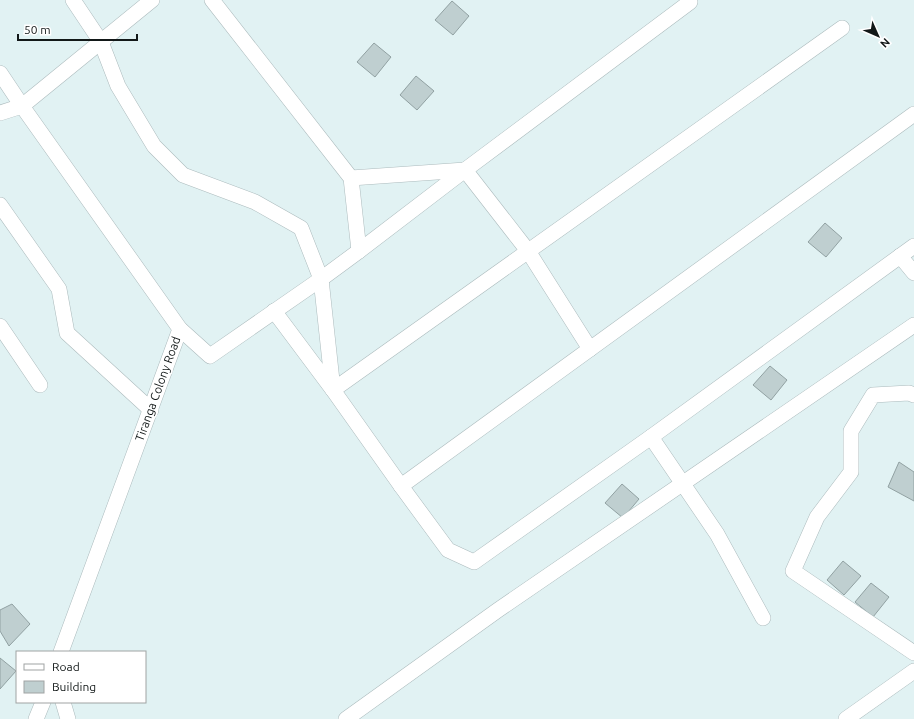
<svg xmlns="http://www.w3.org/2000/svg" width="914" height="719" font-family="Ubuntu,sans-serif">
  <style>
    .building { fill: #bfcfd0; stroke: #91a1a2 }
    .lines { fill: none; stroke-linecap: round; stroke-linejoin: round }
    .minor-casing { stroke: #acbbbd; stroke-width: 16 }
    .minor { stroke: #fff; stroke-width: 15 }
    .labels { text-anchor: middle; stroke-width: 3.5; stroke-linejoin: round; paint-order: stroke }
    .street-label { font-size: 12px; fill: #121818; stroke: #fff }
  </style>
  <rect width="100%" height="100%" fill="#e1f2f3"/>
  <!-- building -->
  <g class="building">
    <polygon points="452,1 469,16 453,35 435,20"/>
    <polygon points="374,43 391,57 375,77 357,62"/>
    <polygon points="416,76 434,91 417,110 400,95"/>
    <polygon points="825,223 842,238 826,257 808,242"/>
    <polygon points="770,366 787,380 771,400 753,385"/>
    <polygon points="899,462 914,472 914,501 888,487"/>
    <polygon points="622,484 639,499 623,518 605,503"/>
    <polygon points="843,561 861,576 844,595 827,580"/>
    <polygon points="871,583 889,597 873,617 855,602"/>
    <polygon points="12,604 30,624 9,646 0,631 0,610"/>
    <polygon points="0,658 16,671 0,689"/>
  </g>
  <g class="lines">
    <defs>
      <g id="minor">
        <polyline points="73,0 101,42 118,86 154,146 183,175 255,202 301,228 321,279 333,390 842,28"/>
        <polyline points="212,0 351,178 359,251"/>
        <polyline points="0,73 22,106 180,329 61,652"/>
        <polyline points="0,113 22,106 152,0"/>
        <polyline points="351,178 465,170 528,251 590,349"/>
        <polyline points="0,205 59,289 67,333 151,410"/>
        <polyline points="900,256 914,273"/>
        <polyline points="274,311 333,390 401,486 448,550 474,562 651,437 914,246"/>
        <polyline points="0,326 40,385"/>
        <polyline points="180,329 210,356 321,279 359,251 465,170 690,2"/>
        <polyline points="914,395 909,393 873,395 851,431 851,472 817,517 793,571 914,653"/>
        <polyline points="651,437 717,534 763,618"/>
        <polyline points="401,486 914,114"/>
        <polyline points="63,702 68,719"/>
        <polyline points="36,719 43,702"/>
        <polyline points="346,719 498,610 914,325"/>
        <polyline points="846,719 914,671"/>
      </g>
    </defs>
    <!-- minor casing -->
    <use href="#minor" class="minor-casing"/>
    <!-- minor -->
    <use href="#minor" class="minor"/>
  </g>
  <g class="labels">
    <!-- street labels -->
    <g class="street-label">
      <text transform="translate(158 389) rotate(-70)" y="4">Tiranga Colony Road</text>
    </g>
  </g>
  <!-- legend -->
  <rect x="16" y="651" width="130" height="52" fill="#ffffff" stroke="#a0a3a3"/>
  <rect x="24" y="664" width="20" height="6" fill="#ffffff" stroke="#a0a3a3"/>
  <text x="52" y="671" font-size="12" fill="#121818">Road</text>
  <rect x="24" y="681" width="20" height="12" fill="#bfcfd0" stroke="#a0a3a3"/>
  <text x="52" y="691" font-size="12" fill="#121818">Building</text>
  <!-- north arrow -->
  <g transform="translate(878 36) rotate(135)" stroke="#ffffff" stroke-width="3" paint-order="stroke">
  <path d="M0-3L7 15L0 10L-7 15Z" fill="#121818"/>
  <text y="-6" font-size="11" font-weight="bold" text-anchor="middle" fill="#121818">N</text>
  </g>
  <!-- scale -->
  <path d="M18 34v6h119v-6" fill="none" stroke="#121818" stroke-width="2"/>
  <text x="24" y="34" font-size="12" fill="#121818" stroke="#ffffff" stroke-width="3" paint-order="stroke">50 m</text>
</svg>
